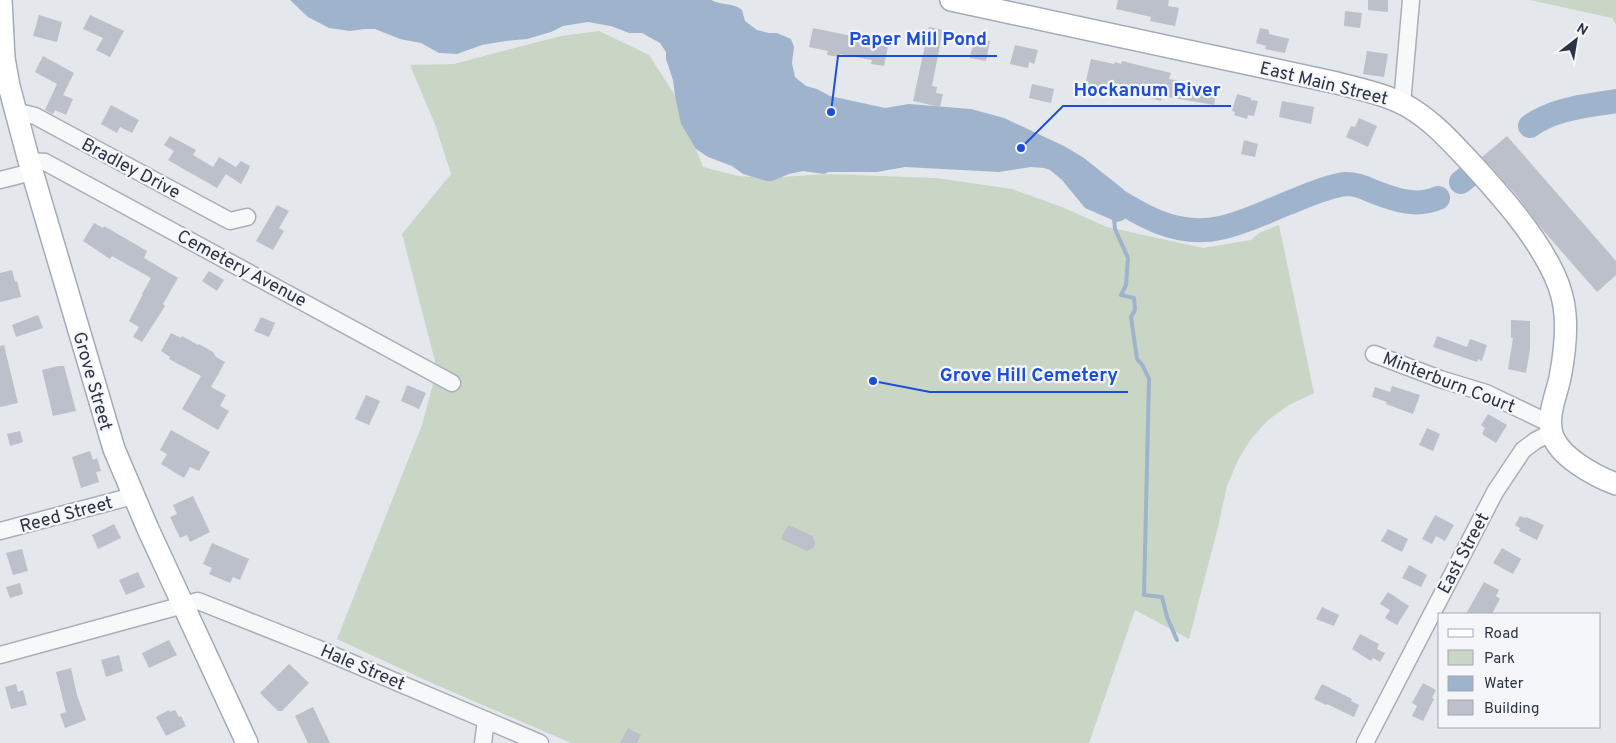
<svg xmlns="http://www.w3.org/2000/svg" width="1616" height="743" font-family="Overpass,sans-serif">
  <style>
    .green { fill: #c9d6c5 }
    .water { fill: #9fb4cc }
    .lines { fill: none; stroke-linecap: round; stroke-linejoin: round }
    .stream { stroke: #9fb4cc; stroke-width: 4 }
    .river { stroke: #9fb4cc; stroke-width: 24 }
    .building { fill: #bbc0ca }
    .minor-casing { stroke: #a9aeb7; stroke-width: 19 }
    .major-casing { stroke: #a3abb8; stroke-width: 24 }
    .minor { stroke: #f7f8fa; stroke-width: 16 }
    .major { stroke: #fff; stroke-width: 21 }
    .labels { text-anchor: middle; stroke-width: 4.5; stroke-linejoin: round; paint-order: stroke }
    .street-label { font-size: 18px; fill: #2b3445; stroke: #f4f6f9 }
    .leader { fill: none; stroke: #1d4ed8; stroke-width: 2 }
    .callout-dot { fill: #1d4ed8; stroke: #f4f6f9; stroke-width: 2 }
    .callout-label { font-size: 19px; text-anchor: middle; font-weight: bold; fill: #1d4ed8; stroke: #f4f6f9; stroke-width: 4.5; stroke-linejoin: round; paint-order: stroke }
  </style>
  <rect width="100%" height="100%" fill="#e4e7ec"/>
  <!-- green -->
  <g class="green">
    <polygon points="1530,0 1616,0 1616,25 1612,18"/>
    <polygon points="599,31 649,55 673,92 703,167 738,176 766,178 829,174 936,178 1012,189 1062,207 1107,227 1203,248 1251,240 1259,233 1279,225 1314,393 1289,405 1268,420 1251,439 1238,460 1227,486 1218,527 1189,639 1135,610 1089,743 571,743 434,684 337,639 422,425 437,369 402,234 451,174 436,127 410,65 454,64 561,36"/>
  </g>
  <!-- water -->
  <path class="water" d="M290,0H711C722,6 733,2 742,10L745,21L757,30L769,33H777L791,39L794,47L792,63L795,77L806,86L817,89L830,96L885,108L909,104L971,109L1004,118L1064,146L1084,158L1123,189L1128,197V207L1124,220L1117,222L1085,208L1062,180L1050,170L1044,168L1031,167L999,172L905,167L877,172H829L824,174L803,171L789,174L772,181H767L743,174L732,166L708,157L696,149L681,124L675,96L673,80L666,59V52L660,43L642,33H629L611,26L588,22L563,26L551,32L527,39L506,41L482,45L457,54L439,53L421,43L400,39L375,29H365L350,31L329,28L308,17Z"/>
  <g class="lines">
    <!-- stream -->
    <polyline class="stream" points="1114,218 1115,229 1128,258 1126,285 1121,295 1134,298 1135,310 1131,317 1137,359 1143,366 1149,379 1144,595 1162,597 1167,617 1177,640"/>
    <!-- river -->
    <g class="river">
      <path d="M1530,126C1555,108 1587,106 1616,101"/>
      <polyline points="1461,182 1466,178"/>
      <path d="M1101,190C1137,213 1175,238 1220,228C1244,223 1266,212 1288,203C1306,196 1327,186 1346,184C1355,184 1364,187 1372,191C1393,199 1415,208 1438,198"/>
    </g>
  </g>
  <!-- building -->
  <g class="building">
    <polygon points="1118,0 1169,0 1168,6 1179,8 1175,26 1150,21 1151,17 1116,9"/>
    <polygon points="1368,0 1388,0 1388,12 1368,10"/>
    <polygon points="1345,11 1362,13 1360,28 1344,26"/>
    <polygon points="39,15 62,22 57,42 33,36"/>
    <polygon points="90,15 124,31 110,57 96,50 103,38 83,29"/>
    <polygon points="929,27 943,30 932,86 937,87 936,93 943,94 940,107 913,101"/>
    <polygon points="813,28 876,41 875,44 888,47 884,66 871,64 872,60 840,54 840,57 827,55 828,51 809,47"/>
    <polygon points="1260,28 1269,30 1269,34 1289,39 1285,53 1265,49 1266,46 1256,43"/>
    <polygon points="974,38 990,41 986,61 970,58"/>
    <polygon points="1015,45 1038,50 1034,64 1029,62 1028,68 1010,64"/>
    <polygon points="1367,51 1388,54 1384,77 1363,74"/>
    <polygon points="43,56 74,73 63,95 73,99 66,115 55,110 53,114 45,110 57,84 35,72"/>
    <polygon points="1091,59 1114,64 1115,62 1121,64 1122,61 1171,73 1169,79 1217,88 1214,105 1162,96 1161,101 1150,98 1152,92 1132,88 1130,94 1088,85 1089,82 1086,81"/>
    <polygon points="1032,84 1054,89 1051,103 1029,98"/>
    <polygon points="1237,94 1251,98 1251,100 1258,101 1254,116 1248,115 1247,119 1234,115 1235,112 1232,111"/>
    <polygon points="1282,101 1314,107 1311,124 1279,117"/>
    <polygon points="111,105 139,120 132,133 120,127 117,133 101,124"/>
    <polygon points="1359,118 1377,126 1368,147 1346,137 1351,126 1355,127"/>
    <polygon points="170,136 196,150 193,155 213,167 219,157 236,167 241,161 250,166 248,171 241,184 226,174 217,188 168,160 174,151 164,145"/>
    <polygon points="1507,136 1616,261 1616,275 1597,292 1542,229 1517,196 1482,157"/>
    <polygon points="1244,140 1258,144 1255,157 1241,154"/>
    <polygon points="277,205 289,211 279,228 284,231 273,250 256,241"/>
    <polygon points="94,223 103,228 104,226 147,251 144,258 178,278 163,304 165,306 142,342 133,337 139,327 129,321 143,294 142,294 151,278 112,256 110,259 83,241"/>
    <polygon points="12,270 15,282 17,281 21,297 0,302 0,273"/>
    <polygon points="209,271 224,280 217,291 202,281"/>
    <polygon points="38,315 43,328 16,337 12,325"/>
    <polygon points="261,317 275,323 269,337 254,331"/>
    <polygon points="1511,320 1530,321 1530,349 1526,373 1508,369 1513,338 1511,338"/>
    <polygon points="171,333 181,338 182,336 198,345 199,344 213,352 216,357 225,362 211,387 226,395 220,406 229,411 218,430 182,409 201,376 169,359 170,357 161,351"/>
    <polygon points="1437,336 1467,347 1470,339 1487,345 1482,361 1478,359 1477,362 1433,347"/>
    <polygon points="4,345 18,403 0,407 0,346"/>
    <polygon points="58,366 64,366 76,411 53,416 42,370"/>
    <polygon points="407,385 426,393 419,409 401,401"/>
    <polygon points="1392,386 1420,395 1413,414 1386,404 1387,402 1372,397 1375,387 1390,392"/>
    <polygon points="366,395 380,401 369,425 355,419"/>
    <polygon points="1488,414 1507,425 1496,443 1482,434 1485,428 1481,425"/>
    <polygon points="1427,428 1440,434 1433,451 1419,445"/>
    <polygon points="171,430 210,452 199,471 190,467 184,478 161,464 167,454 160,450"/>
    <polygon points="20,431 23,442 10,446 7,434"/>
    <polygon points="90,451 93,460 97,458 101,471 96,472 99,482 81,488 72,457"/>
    <polygon points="193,496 210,532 190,542 187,535 180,538 170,517 177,514 173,505"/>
    <polygon points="1435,515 1454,525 1445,541 1436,536 1432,544 1422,539"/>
    <polygon points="1520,516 1525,518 1526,517 1544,525 1537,540 1519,531 1520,528 1515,525"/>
    <polygon points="114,524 121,538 98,549 92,535"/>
    <polygon points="788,525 813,536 815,544 813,548 807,551 781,539"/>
    <polygon points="1388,529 1408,539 1402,552 1381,541"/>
    <polygon points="212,543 249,559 240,580 233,577 230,583 209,574 212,568 203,564"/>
    <polygon points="1502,548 1521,559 1513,574 1493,563"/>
    <polygon points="22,549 28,571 13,575 6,553"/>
    <polygon points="1409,565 1427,575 1421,587 1402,578"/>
    <polygon points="138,572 145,587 126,595 119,580"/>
    <polygon points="1484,582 1499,590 1496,596 1500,599 1492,614 1466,614"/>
    <polygon points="20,583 23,594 10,598 6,587"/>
    <polygon points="1388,592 1409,606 1397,625 1385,618 1390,610 1380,604"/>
    <polygon points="1322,607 1339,615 1334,626 1316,619"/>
    <polygon points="1360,634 1379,644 1377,649 1385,653 1380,662 1373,658 1371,661 1352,649"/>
    <polygon points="169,640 177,655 149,668 142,653"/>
    <polygon points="119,655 123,671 106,677 101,660"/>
    <polygon points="289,664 309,683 282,711 278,711 260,693"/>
    <polygon points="71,668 77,695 86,720 65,728 60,714 66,712 56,672"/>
    <polygon points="1423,683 1436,690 1432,698 1434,699 1423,721 1412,716 1417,706 1412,703"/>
    <polygon points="16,684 18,692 23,690 27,705 11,709 5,687"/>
    <polygon points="1322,684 1352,699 1351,701 1359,705 1354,717 1327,704 1326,705 1314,699"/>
    <polygon points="313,707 330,743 308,743 295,716"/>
    <polygon points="169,710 170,712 175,710 179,717 181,716 186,726 166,736 156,717"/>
    <polygon points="628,728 641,735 637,743 620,743"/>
  </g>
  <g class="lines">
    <defs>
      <g id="minor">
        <polyline points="1402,104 1411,0"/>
        <polyline points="15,111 35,116 230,221 247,217"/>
        <polyline points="29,161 45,162 452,383"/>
        <polyline points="0,180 32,172"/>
        <polyline points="1374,354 1440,379 1486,393 1551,424"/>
        <polyline points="0,531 133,496"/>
        <polyline points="0,655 198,601 319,649 540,743"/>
        <polyline points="483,743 486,720"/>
        <polyline points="1365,743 1495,492 1523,450 1535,441 1552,432"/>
      </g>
      <g id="major">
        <polyline points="1,0 4,58 9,86 29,161 114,449 148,529 247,743"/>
        <path d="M951,0L1337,83C1362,90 1390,95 1412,109C1436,124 1454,145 1473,165C1503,198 1535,234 1554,274C1560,287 1564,300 1565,314C1567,336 1564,357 1560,378C1556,396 1547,415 1552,434C1559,457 1595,476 1616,484"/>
      </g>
    </defs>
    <!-- minor casing -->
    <use href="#minor" class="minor-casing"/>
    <!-- major casing -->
    <use href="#major" class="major-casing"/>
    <!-- minor -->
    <use href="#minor" class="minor"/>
    <!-- major -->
    <use href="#major" class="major"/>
  </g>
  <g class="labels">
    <!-- street labels -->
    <g class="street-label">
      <text transform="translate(1324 83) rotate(14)" y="6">East Main Street</text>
      <text transform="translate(131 168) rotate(28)" y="6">Bradley Drive</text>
      <text transform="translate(242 268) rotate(28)" y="6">Cemetery Avenue</text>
      <text transform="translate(93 381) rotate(74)" y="6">Grove Street</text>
      <text transform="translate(1449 382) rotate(21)" y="6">Minterburn Court</text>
      <text transform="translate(66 514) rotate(-15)" y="6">Reed Street</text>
      <text transform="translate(1463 553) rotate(-62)" y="6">East Street</text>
      <text transform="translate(363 667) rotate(23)" y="6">Hale Street</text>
    </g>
  </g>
  <!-- callouts -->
  <path class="leader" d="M831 112L838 56H997M1021 148L1063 106H1231M873 381L930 392H1128"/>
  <g class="callout-dot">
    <circle cx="831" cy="112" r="5"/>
    <circle cx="1021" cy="148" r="5"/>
    <circle cx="873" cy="381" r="5"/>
  </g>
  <g class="callout-label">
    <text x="918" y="45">Paper Mill Pond</text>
    <text x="1147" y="96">Hockanum River</text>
    <text x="1029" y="381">Grove Hill Cemetery</text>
  </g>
  <!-- legend -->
  <rect x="1438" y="613" width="162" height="115" fill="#f4f6f9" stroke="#a4a8b1"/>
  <rect x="1448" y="629" width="25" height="8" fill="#ffffff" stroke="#a4a8b1"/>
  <text x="1484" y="638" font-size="15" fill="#2b3445">Road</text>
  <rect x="1448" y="650" width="25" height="15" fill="#c9d6c5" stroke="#a4a8b1"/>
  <text x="1484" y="663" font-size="15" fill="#2b3445">Park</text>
  <rect x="1448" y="676" width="25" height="15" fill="#9fb4cc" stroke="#a4a8b1"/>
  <text x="1484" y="688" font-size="15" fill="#2b3445">Water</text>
  <rect x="1448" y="700" width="25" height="15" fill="#bbc0ca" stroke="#a4a8b1"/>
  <text x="1484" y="713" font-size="15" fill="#2b3445">Building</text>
  <!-- north arrow -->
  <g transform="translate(1576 40) rotate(31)" stroke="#f4f6f9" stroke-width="4" paint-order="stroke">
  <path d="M0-4L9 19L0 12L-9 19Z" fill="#2b3445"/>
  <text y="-8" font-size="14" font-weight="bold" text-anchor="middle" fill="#2b3445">N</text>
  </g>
</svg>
